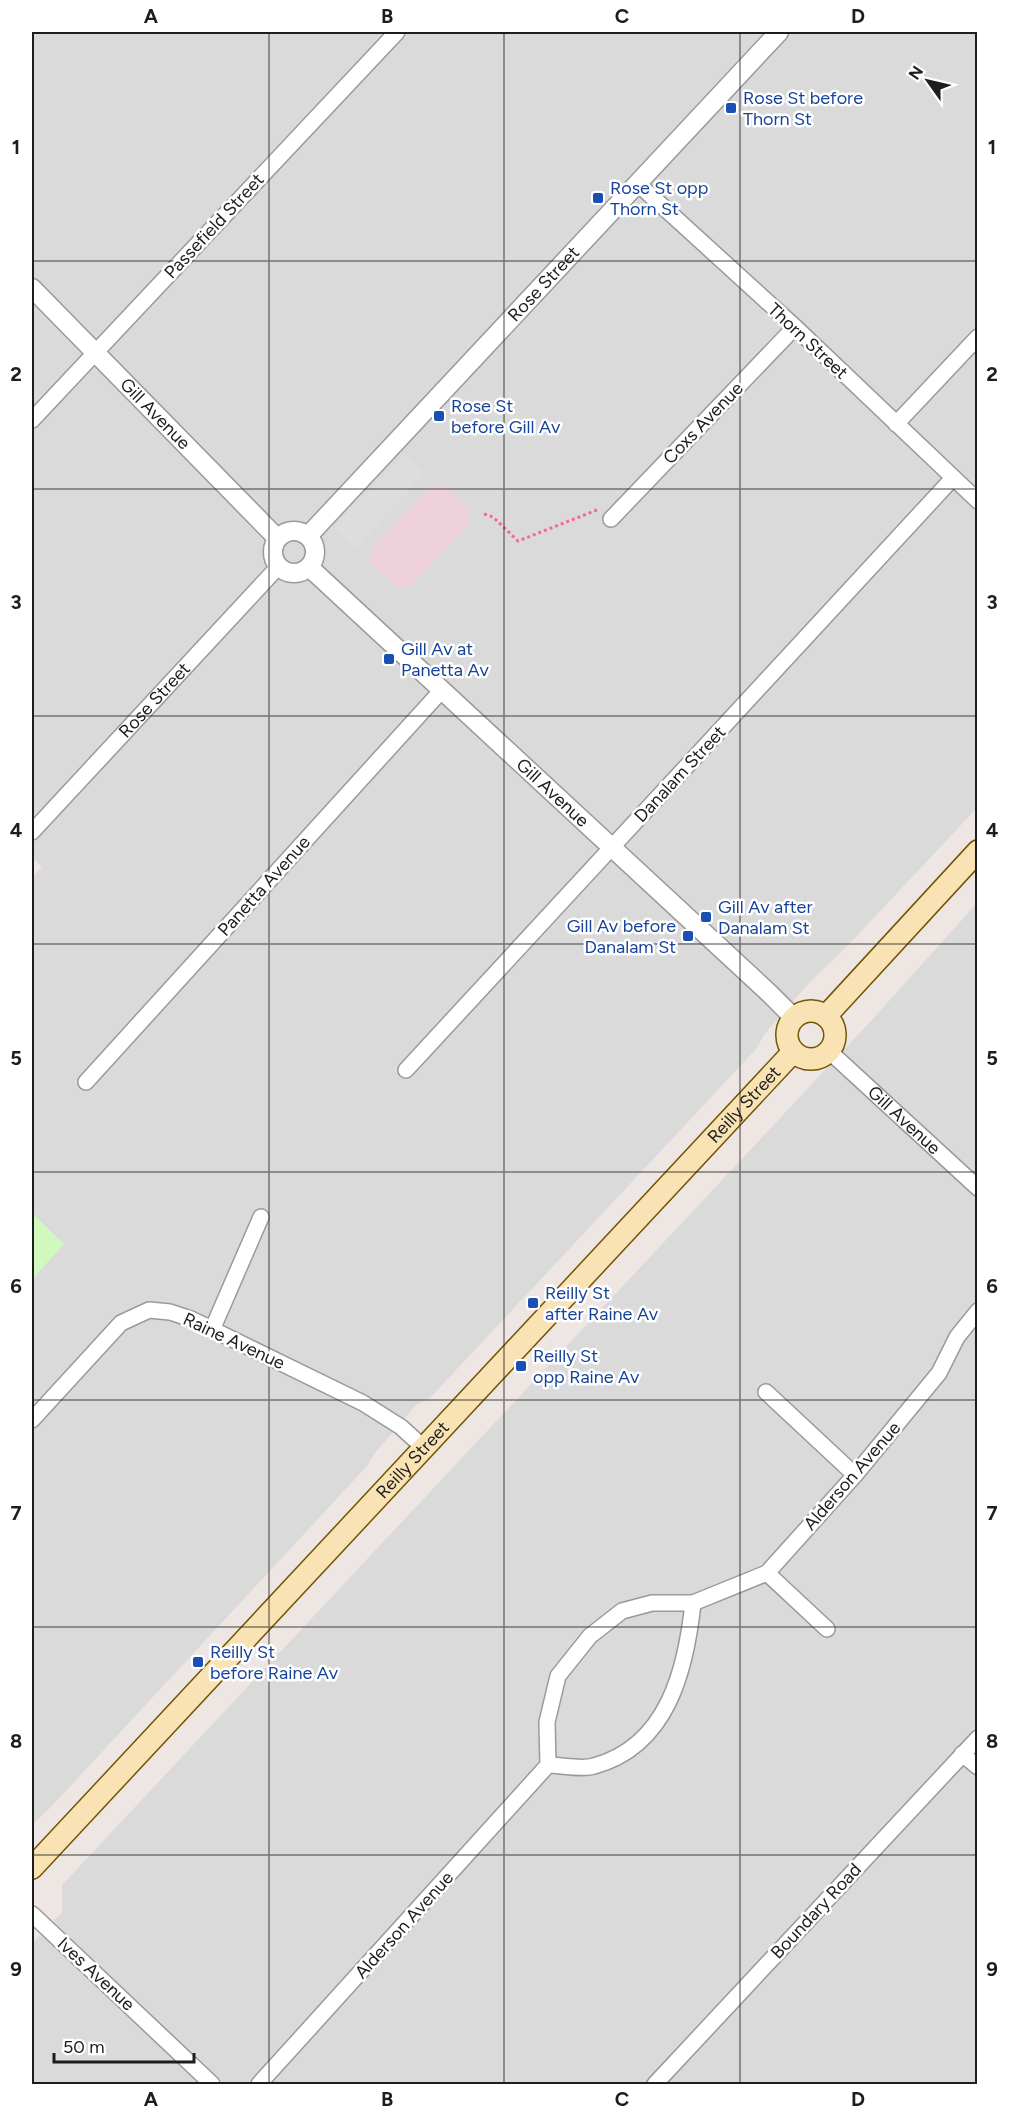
<svg xmlns="http://www.w3.org/2000/svg" width="1009" height="2116" font-family="Figtree,sans-serif">
  <style>
    .residential { fill: #dbdada }
    .commercial { fill: #efd1db }
    .park { fill: #d0f9be }
    .parking { fill: #ddd }
    .lines { fill: none; stroke-linecap: round; stroke-linejoin: round }
    .minor-casing { stroke: #9a9a9a; stroke-width: 18 }
    .tertiary-casing { stroke: #9a9a9a; stroke-width: 21 }
    .secondary-casing { stroke: #735504; stroke-width: 24 }
    .path { stroke: #fa6790; stroke-width: 3; stroke-dasharray: 3 3; stroke-linecap: butt }
    .minor { stroke: #fff; stroke-width: 15 }
    .tertiary { stroke: #fff; stroke-width: 18 }
    .secondary { stroke: #f9e3b5; stroke-width: 21 }
    .grid { fill: none; stroke: #1d1d1d; stroke-width: 1.5; stroke-opacity: 0.55 }
    .transit-dot { fill: #1a4fb4; stroke: #fff; stroke-width: 2 }
    .labels { text-anchor: middle; stroke-width: 5; stroke-linejoin: round; paint-order: stroke }
    .transit-label { font-size: 18px; fill: #164399; stroke: #fff; text-anchor: start }
    .street-label { font-size: 18px; fill: #1d1d1d; stroke: #fff }
    .neatline { fill: none; stroke: #1d1d1d; stroke-width: 2 }
    .grid-label { font-size: 20px; text-anchor: middle; font-weight: bold; fill: #1d1d1d }
  </style>
  <rect width="100%" height="100%" fill="#eee6e2"/>
  <!-- residential -->
  <g class="residential">
    <polygon points="32,32 977,32 977,808 852,941 809,983 764,1035 757,1048 430,1398 416,1405 375,1453 367,1466 51,1807 32,1825 32,1279 64,1244 32,1213 32,877 42,867 32,857"/>
    <polygon points="977,903 977,2084 32,2084 32,1944 62,1912 62,1885 870,1022"/>
  </g>
  <!-- commercial -->
  <polygon class="commercial" points="444,486 470,511 469,523 409,588 398,588 370,563 371,550 430,487"/>
  <!-- park -->
  <polygon class="park" points="32,1213 64,1244 32,1279"/>
  <!-- parking -->
  <polygon class="parking" points="404,454 425,474 354,548 333,528"/>
  <g class="lines">
    <defs>
      <g id="minor">
        <polyline points="637,183 795,327 978,501"/>
        <polyline points="32,420 397,32"/>
        <polyline points="896,424 978,337"/>
        <polyline points="611,519 795,327"/>
        <path id="s1" d="M32,832L278,567"/>
        <path id="s2" d="M829,1051L978,1188"/>
        <polyline points="406,1070 953,478"/>
        <polyline points="86,1082 442,690"/>
        <polyline points="212,1330 261,1217"/>
        <polyline points="766,1392 855,1475"/>
        <polyline points="32,1420 121,1323 149,1310 170,1312 191,1319 363,1403 401,1427 423,1447"/>
        <polyline points="767,1573 827,1629"/>
        <polyline points="962,1754 978,1767"/>
        <path d="M548,1765C562,1765 581,1770 594,1766C668,1746 686,1669 693,1603"/>
        <polyline points="32,1914 212,2084"/>
        <polyline points="259,2084 548,1765 547,1722 558,1676 590,1636 622,1611 652,1603 693,1603 767,1573 855,1475 939,1373 957,1337 978,1311"/>
        <polyline points="655,2084 978,1738"/>
      </g>
      <g id="tertiary">
        <path id="s3" d="M32,288L277,538"/>
        <circle cx="294" cy="552" r="21"/>
        <path id="s4" d="M308,536L779,32"/>
        <path id="s5" d="M309,567L769,993L794,1018"/>
      </g>
      <g id="secondary">
        <circle cx="811" cy="1035" r="24"/>
        <polyline points="826,1016 978,851"/>
        <path id="s6" d="M32,1868L793,1052"/>
      </g>
    </defs>
    <!-- minor casing -->
    <use href="#minor" class="minor-casing"/>
    <!-- tertiary casing -->
    <use href="#tertiary" class="tertiary-casing"/>
    <!-- secondary casing -->
    <use href="#secondary" class="secondary-casing"/>
    <!-- path -->
    <polyline class="path" points="484,514 493,517 518,541 597,510"/>
    <!-- minor -->
    <use href="#minor" class="minor"/>
    <!-- tertiary -->
    <use href="#tertiary" class="tertiary"/>
    <!-- secondary -->
    <use href="#secondary" class="secondary"/>
  </g>
  <!-- grid -->
  <path class="grid" d="M269,32V2084M504,32V2084M740,32V2084M32,261H978M32,489H978M32,716H978M32,944H978M32,1172H978M32,1400H978M32,1627H978M32,1855H978"/>
  <!-- markers -->
  <g class="transit-dot">
    <rect x="725" y="102" width="12" height="12" rx="3"/>
    <rect x="592" y="192" width="12" height="12" rx="3"/>
    <rect x="433" y="410" width="12" height="12" rx="3"/>
    <rect x="383" y="653" width="12" height="12" rx="3"/>
    <rect x="700" y="911" width="12" height="12" rx="3"/>
    <rect x="682" y="930" width="12" height="12" rx="3"/>
    <rect x="527" y="1297" width="12" height="12" rx="3"/>
    <rect x="515" y="1360" width="12" height="12" rx="3"/>
    <rect x="192" y="1656" width="12" height="12" rx="3"/>
  </g>
  <g class="labels">
    <!-- transit labels -->
    <g class="transit-label">
      <text x="743" y="104">Rose St before<tspan x="743" dy="21">Thorn St</tspan></text>
      <text x="610" y="194">Rose St opp<tspan x="610" dy="21">Thorn St</tspan></text>
      <text x="451" y="412">Rose St<tspan x="451" dy="21">before Gill Av</tspan></text>
      <text x="401" y="655">Gill Av at<tspan x="401" dy="21">Panetta Av</tspan></text>
      <text x="718" y="913">Gill Av after<tspan x="718" dy="21">Danalam St</tspan></text>
      <text x="676" y="932" text-anchor="end">Gill Av before<tspan x="676" dy="21">Danalam St</tspan></text>
      <text x="545" y="1299">Reilly St<tspan x="545" dy="21">after Raine Av</tspan></text>
      <text x="533" y="1362">Reilly St<tspan x="533" dy="21">opp Raine Av</tspan></text>
      <text x="210" y="1658">Reilly St<tspan x="210" dy="21">before Raine Av</tspan></text>
    </g>
    <!-- street labels -->
    <g class="street-label">
      <text transform="translate(214 226) rotate(-47)" y="6">Passefield Street</text>
      <text dy="6" stroke="none"><textPath href="#s4" startOffset="345">Rose Street</textPath></text>
      <text transform="translate(808 341) rotate(43)" y="6">Thorn Street</text>
      <text dy="6" stroke="none"><textPath href="#s3" startOffset="176">Gill Avenue</textPath></text>
      <text transform="translate(703 423) rotate(-46)" y="6">Coxs Avenue</text>
      <text dy="6" stroke="none"><textPath href="#s1" startOffset="180">Rose Street</textPath></text>
      <text transform="translate(680 774) rotate(-47)" y="6">Danalam Street</text>
      <text dy="6" stroke="none"><textPath href="#s5" startOffset="332">Gill Avenue</textPath></text>
      <text transform="translate(264 886) rotate(-48)" y="6">Panetta Avenue</text>
      <text dy="6" stroke="none"><textPath href="#s6" startOffset="1044">Reilly Street</textPath></text>
      <text dy="6" stroke="none"><textPath href="#s2" startOffset="102">Gill Avenue</textPath></text>
      <text transform="translate(234 1341) rotate(25)" y="6">Raine Avenue</text>
      <text dy="6" stroke="none"><textPath href="#s6" startOffset="558">Reilly Street</textPath></text>
      <text transform="translate(852 1476) rotate(-49)" y="6">Alderson Avenue</text>
      <text transform="translate(816 1911) rotate(-47)" y="6">Boundary Road</text>
      <text transform="translate(404 1925) rotate(-48)" y="6">Alderson Avenue</text>
      <text transform="translate(96 1974) rotate(43)" y="6">Ives Avenue</text>
    </g>
  </g>
  <!-- border -->
  <rect width="1009" height="2116" fill="none" stroke="#ffffff" stroke-width="66"/>
  <!-- north arrow -->
  <g transform="translate(928 81) rotate(304)" stroke="#ffffff" stroke-width="4.5" paint-order="stroke">
  <path d="M0-4.5L10 22L0 15L-10 22Z" fill="#1d1d1d"/>
  <text y="-9" font-size="16" font-weight="bold" text-anchor="middle" fill="#1d1d1d">N</text>
  </g>
  <!-- scale -->
  <path d="M54 2053v9h140v-9" fill="none" stroke="#1d1d1d" stroke-width="3"/>
  <text x="63" y="2053" font-size="18" fill="#1d1d1d" stroke="#ffffff" stroke-width="4.5" paint-order="stroke">50 m</text>
  <rect x="33" y="33" width="943" height="2050" class="neatline"/>
  <g class="grid-label">
    <text x="151" y="23">A</text>
    <text x="387" y="23">B</text>
    <text x="622" y="23">C</text>
    <text x="858" y="23">D</text>
    <text x="16" y="154">1</text>
    <text x="992" y="154">1</text>
    <text x="16" y="381">2</text>
    <text x="992" y="381">2</text>
    <text x="16" y="609">3</text>
    <text x="992" y="609">3</text>
    <text x="16" y="837">4</text>
    <text x="992" y="837">4</text>
    <text x="16" y="1065">5</text>
    <text x="992" y="1065">5</text>
    <text x="16" y="1293">6</text>
    <text x="992" y="1293">6</text>
    <text x="16" y="1520">7</text>
    <text x="992" y="1520">7</text>
    <text x="16" y="1748">8</text>
    <text x="992" y="1748">8</text>
    <text x="16" y="1976">9</text>
    <text x="992" y="1976">9</text>
    <text x="151" y="2106">A</text>
    <text x="387" y="2106">B</text>
    <text x="622" y="2106">C</text>
    <text x="858" y="2106">D</text>
  </g>
</svg>
